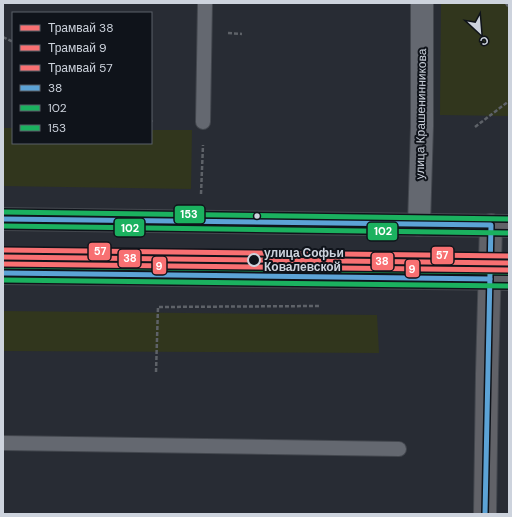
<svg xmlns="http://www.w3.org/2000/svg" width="512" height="517" font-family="'DM Sans',sans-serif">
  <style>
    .green { fill: #31361d }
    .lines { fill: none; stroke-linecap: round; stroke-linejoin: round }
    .lane-casing { stroke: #43474e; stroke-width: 16 }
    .street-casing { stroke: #43474e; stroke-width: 24 }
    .secondary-casing { stroke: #43474e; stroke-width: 24 }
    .path { stroke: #5e6268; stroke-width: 2.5; stroke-dasharray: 4 2; stroke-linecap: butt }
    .lane { stroke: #646870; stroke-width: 14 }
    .street { stroke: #646870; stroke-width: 22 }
    .secondary { stroke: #616268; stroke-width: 22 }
    .bus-1-casing { stroke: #0f131a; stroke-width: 8 }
    .bus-2-casing { stroke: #0f131a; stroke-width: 8 }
    .bus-3-casing { stroke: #0f131a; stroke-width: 8 }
    .bus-1 { stroke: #5ca3d6; stroke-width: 5 }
    .bus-2 { stroke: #1bb15f; stroke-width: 5 }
    .bus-3 { stroke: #1bb15f; stroke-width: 5 }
    .tram-1-casing { stroke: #0f131a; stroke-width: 8 }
    .tram-2-casing { stroke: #0f131a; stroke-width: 8 }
    .tram-3-casing { stroke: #0f131a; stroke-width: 8 }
    .tram-1 { stroke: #f87072; stroke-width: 5 }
    .tram-2 { stroke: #f87072; stroke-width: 5 }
    .tram-3 { stroke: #f87072; stroke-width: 5 }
    .bus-dot { fill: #cdd3dd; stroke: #0f131a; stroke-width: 1.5 }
    .stop-dot { fill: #0f131a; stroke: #cdd3dd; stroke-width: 2 }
    .labels { text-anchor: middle; stroke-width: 4; stroke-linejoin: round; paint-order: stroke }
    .street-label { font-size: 12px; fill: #cdd3dd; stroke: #0f131a }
    .stop-label { font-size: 12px; font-weight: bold; fill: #cdd3dd; stroke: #0f131a; text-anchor: start }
    .line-badge { stroke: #0f131a; stroke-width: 1.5 }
    .badge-label { font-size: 11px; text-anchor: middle; font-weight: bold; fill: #fff }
  </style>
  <rect width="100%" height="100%" fill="#282c34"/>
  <!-- green -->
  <g class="green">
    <polygon points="441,3 509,3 509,116 440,115"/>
    <polygon points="3,128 13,128 13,143 151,143 151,130 192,130 191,189 3,186"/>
    <polygon points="3,311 377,315 379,353 3,351"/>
  </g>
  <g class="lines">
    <defs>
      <g id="lane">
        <polyline points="203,122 205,3"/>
        <polyline points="3,443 399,449"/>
      </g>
      <polyline id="street" points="419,225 422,126 422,3"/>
      <g id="secondary">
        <polyline points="3,219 509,226"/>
        <polyline points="3,273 509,279"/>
        <polyline points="485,514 487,374 491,225"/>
      </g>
    </defs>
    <!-- lane casing -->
    <use href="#lane" class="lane-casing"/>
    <!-- street casing -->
    <use href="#street" class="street-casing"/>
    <!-- secondary casing -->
    <use href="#secondary" class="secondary-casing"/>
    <!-- path -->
    <g class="path">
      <polyline points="506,3 509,8"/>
      <polyline points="228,33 242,34"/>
      <polyline points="3,37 13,42"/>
      <polyline points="151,121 152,122"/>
      <polyline points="475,127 509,101"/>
      <polyline points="201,194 203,145"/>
      <polyline points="156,372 158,307 320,306"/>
    </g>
    <!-- lane -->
    <use href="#lane" class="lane"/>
    <!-- street -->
    <use href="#street" class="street"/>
    <!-- secondary -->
    <use href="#secondary" class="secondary"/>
    <defs>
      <g id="bus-1">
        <polyline points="3,219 491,225 485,514"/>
        <polyline points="3,273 490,279"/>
      </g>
      <g id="bus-2">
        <polyline points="3,226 509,233"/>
        <polyline points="3,280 509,286"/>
      </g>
      <g id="bus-3">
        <polyline points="3,212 509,219"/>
        <polyline points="3,266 509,272"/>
      </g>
    </defs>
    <!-- bus-1 casing -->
    <use href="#bus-1" class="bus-1-casing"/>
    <!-- bus-2 casing -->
    <use href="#bus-2" class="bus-2-casing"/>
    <!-- bus-3 casing -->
    <use href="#bus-3" class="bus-3-casing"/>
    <!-- bus-1 -->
    <use href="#bus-1" class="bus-1"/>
    <!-- bus-2 -->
    <use href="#bus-2" class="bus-2"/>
    <!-- bus-3 -->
    <use href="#bus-3" class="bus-3"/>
    <defs>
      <polyline id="tram-1" points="3,257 509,263"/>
      <polyline id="tram-2" points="3,264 509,270"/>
      <polyline id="tram-3" points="3,250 509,256"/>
    </defs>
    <!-- tram-1 casing -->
    <use href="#tram-1" class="tram-1-casing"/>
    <!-- tram-2 casing -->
    <use href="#tram-2" class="tram-2-casing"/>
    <!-- tram-3 casing -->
    <use href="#tram-3" class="tram-3-casing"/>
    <!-- tram-1 -->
    <use href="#tram-1" class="tram-1"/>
    <!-- tram-2 -->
    <use href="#tram-2" class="tram-2"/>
    <!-- tram-3 -->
    <use href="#tram-3" class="tram-3"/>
  </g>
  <!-- markers -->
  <circle class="bus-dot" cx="257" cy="216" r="3.5"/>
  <circle class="stop-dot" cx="254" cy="260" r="6"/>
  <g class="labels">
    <!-- street labels -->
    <g class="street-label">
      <text transform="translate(421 114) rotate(-89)" y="4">улица Крашенинникова</text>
    </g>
    <!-- stop labels -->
    <g class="stop-label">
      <text x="264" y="257">улица Софьи<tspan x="264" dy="14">Ковалевской</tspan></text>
    </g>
  </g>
  <g class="line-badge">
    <rect x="174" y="205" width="31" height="19" rx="4" fill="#1bb15f"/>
    <rect x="114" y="218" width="31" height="19" rx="4" fill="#1bb15f"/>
    <rect x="367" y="222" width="31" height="19" rx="4" fill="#1bb15f"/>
    <rect x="88" y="242" width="23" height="19" rx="4" fill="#f87072"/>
    <rect x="431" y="246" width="23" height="19" rx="4" fill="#f87072"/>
    <rect x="118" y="249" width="23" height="19" rx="4" fill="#f87072"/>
    <rect x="371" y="252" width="23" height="19" rx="4" fill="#f87072"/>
    <rect x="152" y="256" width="15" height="19" rx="4" fill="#f87072"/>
    <rect x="405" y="259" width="15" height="19" rx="4" fill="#f87072"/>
  </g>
  <g class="badge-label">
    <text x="189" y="218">153</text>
    <text x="130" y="232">102</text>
    <text x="383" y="235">102</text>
    <text x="100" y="255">57</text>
    <text x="442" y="259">57</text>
    <text x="130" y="262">38</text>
    <text x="382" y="265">38</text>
    <text x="159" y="270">9</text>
    <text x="412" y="273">9</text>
  </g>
  <!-- border -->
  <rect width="512" height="517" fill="none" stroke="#cdd3dd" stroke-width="8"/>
  <!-- legend -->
  <rect x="12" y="12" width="140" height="132" fill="#0f131a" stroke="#5b6068"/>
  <rect x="20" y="25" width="20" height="6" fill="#f87072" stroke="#5b6068"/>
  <text x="48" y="32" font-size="12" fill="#cdd3dd">Трамвай 38</text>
  <rect x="20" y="45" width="20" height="6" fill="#f87072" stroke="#5b6068"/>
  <text x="48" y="52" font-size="12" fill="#cdd3dd">Трамвай 9</text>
  <rect x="20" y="65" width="20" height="6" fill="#f87072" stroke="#5b6068"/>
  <text x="48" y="72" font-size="12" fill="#cdd3dd">Трамвай 57</text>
  <rect x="20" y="85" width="20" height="6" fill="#5ca3d6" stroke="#5b6068"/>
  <text x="48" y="92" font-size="12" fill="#cdd3dd">38</text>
  <rect x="20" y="105" width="20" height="6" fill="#1bb15f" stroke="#5b6068"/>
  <text x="48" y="112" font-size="12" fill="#cdd3dd">102</text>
  <rect x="20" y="125" width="20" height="6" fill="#1bb15f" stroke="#5b6068"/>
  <text x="48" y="132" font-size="12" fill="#cdd3dd">153</text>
  <!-- north arrow -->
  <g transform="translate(480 32) rotate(154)" stroke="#0f131a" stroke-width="3" paint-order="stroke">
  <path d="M0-3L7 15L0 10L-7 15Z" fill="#cdd3dd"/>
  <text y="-6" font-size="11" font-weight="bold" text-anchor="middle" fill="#cdd3dd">С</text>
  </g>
</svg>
